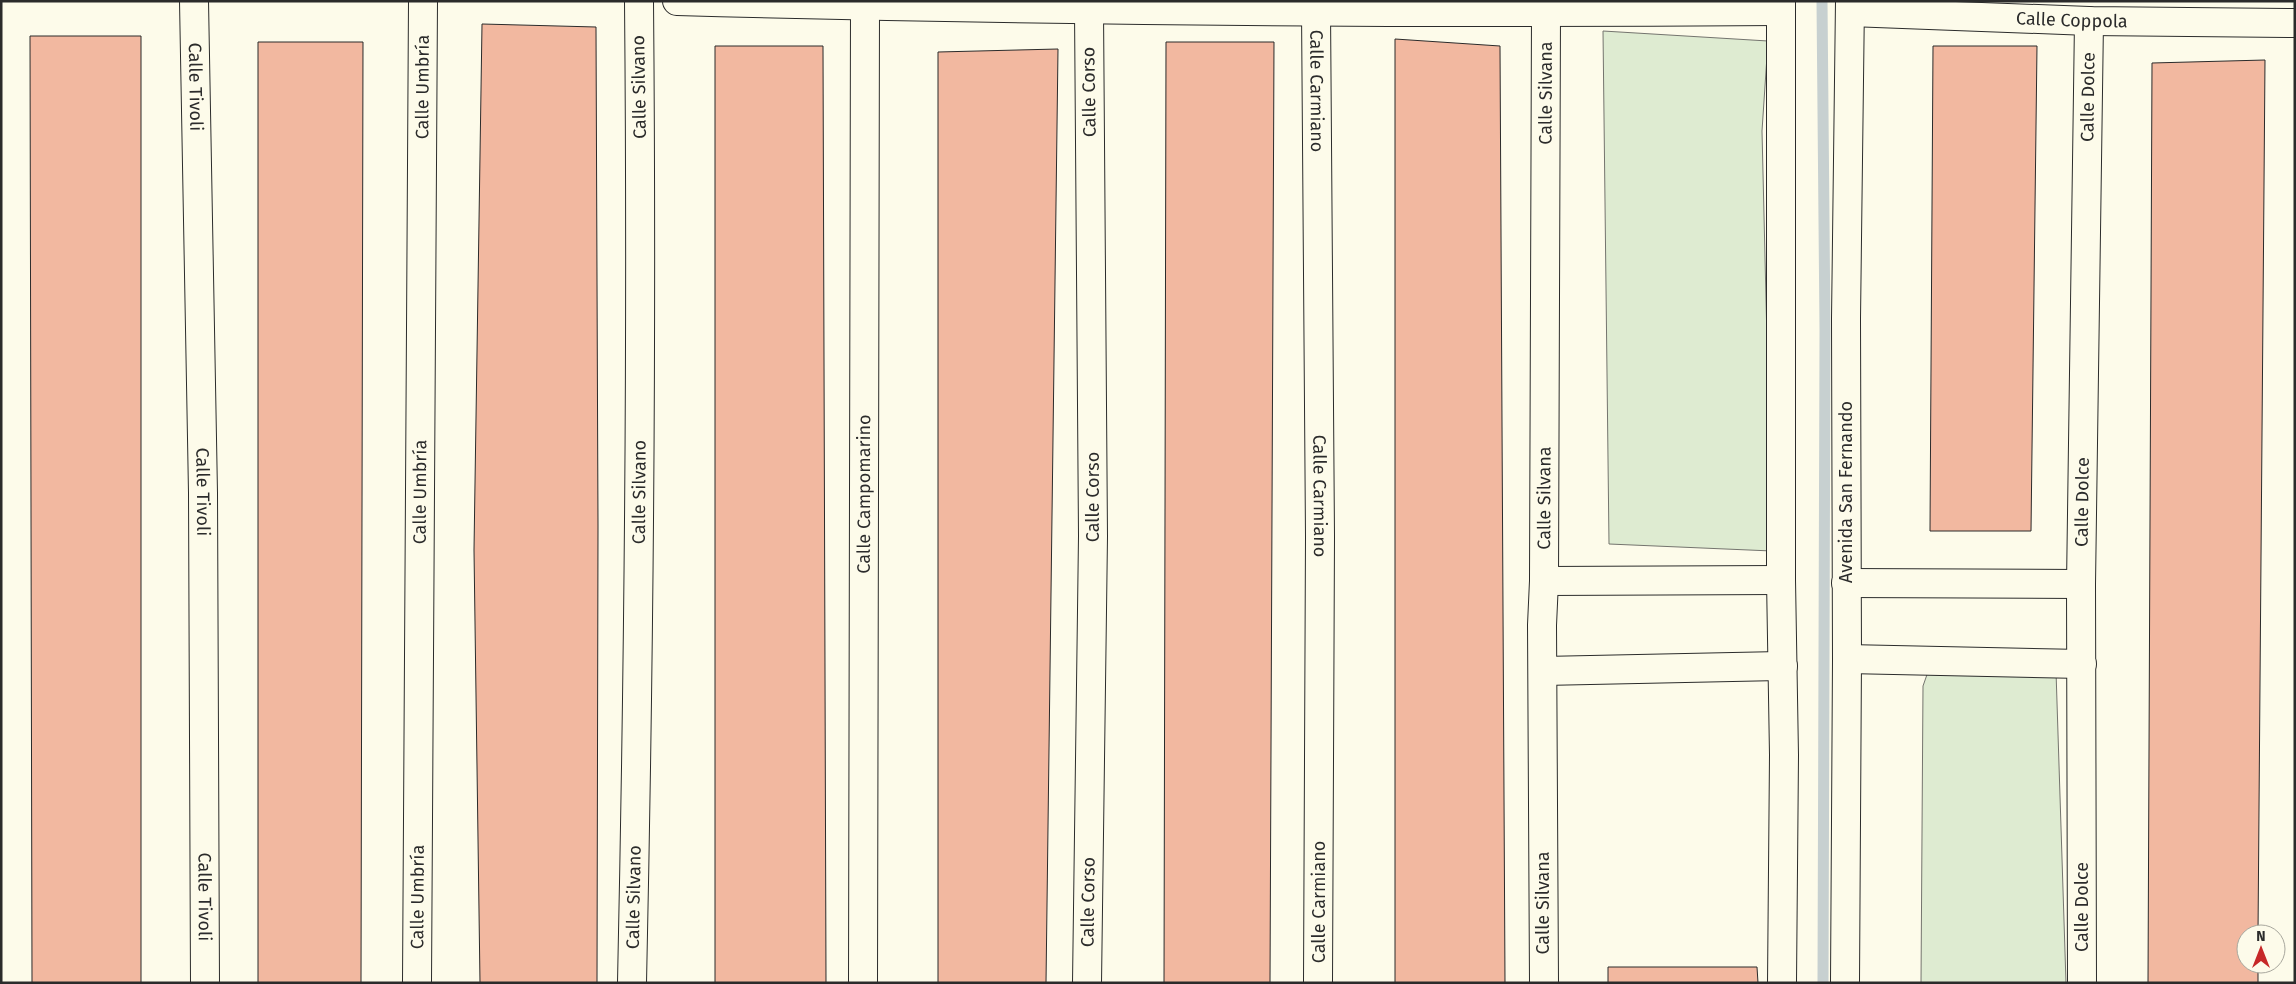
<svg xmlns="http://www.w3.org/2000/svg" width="2296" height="984" font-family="'Fira Sans',sans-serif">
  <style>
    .green { fill: #deebd1; stroke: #74746e }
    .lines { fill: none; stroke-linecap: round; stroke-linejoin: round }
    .stream { stroke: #c7d0d0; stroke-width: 11 }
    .building { fill: #f2b8a0; stroke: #2b2b2b }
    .minor-casing { stroke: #2b2b2b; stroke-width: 30 }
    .minor { stroke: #fdfbea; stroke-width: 28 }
    .labels { text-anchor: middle; stroke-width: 4; stroke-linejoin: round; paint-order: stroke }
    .street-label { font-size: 18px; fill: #2b2b2b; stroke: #fdfbea }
  </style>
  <rect width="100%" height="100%" fill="#fdfbea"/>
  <!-- green -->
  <g class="green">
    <polygon points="1603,31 1768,41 1762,131 1772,551 1609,544"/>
    <polygon points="1930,666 2056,671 2066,983 1921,983 1923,686"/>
  </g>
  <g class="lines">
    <!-- stream -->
    <polyline class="stream" points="1822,1 1825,331 1823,983"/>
  </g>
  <!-- building -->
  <g class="building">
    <polygon points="482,24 596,27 598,526 597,983 480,983 474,550"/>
    <polygon points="30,36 141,36 141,983 32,983"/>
    <polygon points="1395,39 1500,46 1505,983 1395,983"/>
    <polygon points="258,42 363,42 361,983 258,983"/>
    <polygon points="1166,42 1274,42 1270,983 1164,983"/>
    <polygon points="715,46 823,46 826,983 715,983"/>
    <polygon points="1933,46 2037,46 2031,531 1930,531"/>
    <polygon points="1058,49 1046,983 938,983 938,52"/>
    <polygon points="2265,60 2258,934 2246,934 2246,964 2258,964 2258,983 2148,983 2152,63"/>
    <polygon points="1608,967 1757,967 1758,983 1608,983"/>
  </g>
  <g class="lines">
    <defs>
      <g id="minor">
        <path id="s1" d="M194,1L203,493L205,983"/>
        <path d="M677,1C1044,11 1412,14 1780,11"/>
        <polyline points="1781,1 1781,580 1784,755 1782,983"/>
        <path id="s2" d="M1316,10L1320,537L1318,983"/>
        <path id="s3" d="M1850,12L2089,21L2295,23"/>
        <polyline points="1544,581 1781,580"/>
        <polyline points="1846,583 2081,584"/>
        <polyline points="1847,659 2082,664"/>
        <polyline points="1543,671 1783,666"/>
        <path id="s4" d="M417,983L423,1"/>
        <path id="s5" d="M632,983C639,656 642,328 639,1"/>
        <path id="s6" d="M863,983L865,6"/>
        <path id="s7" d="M1087,983L1093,536L1089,10"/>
        <path id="s8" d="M1544,983L1542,625L1544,581L1546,13"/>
        <polyline points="1845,983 1847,659 1846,319 1850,1"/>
        <path id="s9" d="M2082,983L2081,584L2089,21"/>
      </g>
    </defs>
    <!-- minor casing -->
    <use href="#minor" class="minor-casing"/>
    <!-- minor -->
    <use href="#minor" class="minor"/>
  </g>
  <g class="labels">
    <!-- street labels -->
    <g class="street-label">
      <text dy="6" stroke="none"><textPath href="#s3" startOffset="222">Calle Coppola</textPath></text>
      <text dy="6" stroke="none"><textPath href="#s1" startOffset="86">Calle Tivoli</textPath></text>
      <text dy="6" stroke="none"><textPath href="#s4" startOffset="896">Calle Umbría</textPath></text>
      <text transform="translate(639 87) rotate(-91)" y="6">Calle Silvano</text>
      <text transform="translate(1089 92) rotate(-91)" y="6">Calle Corso</text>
      <text dy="6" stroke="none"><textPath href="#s2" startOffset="81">Calle Carmiano</textPath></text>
      <text dy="6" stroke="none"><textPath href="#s8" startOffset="890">Calle Silvana</textPath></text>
      <text dy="6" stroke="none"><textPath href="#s9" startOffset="886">Calle Dolce</textPath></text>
      <text dy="6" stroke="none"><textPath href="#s1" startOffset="491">Calle Tivoli</textPath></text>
      <text dy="6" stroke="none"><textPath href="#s4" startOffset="491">Calle Umbría</textPath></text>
      <text dy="6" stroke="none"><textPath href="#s5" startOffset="491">Calle Silvano</textPath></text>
      <text transform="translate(1846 492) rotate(-90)" y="6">Avenida San Fernando</text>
      <text dy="6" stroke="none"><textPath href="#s6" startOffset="489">Calle Campomarino</textPath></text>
      <text transform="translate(1093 497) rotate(-90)" y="6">Calle Corso</text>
      <text dy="6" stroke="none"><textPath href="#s2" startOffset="486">Calle Carmiano</textPath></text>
      <text dy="6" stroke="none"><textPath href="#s8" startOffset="485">Calle Silvana</textPath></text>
      <text dy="6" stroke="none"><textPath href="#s9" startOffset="481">Calle Dolce</textPath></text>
      <text dy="6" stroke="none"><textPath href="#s1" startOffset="896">Calle Tivoli</textPath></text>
      <text dy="6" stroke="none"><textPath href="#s4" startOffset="86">Calle Umbría</textPath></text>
      <text dy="6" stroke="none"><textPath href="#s5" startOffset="86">Calle Silvano</textPath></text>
      <text dy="6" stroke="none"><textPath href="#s7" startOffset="81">Calle Corso</textPath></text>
      <text transform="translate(1319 902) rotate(-90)" y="6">Calle Carmiano</text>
      <text transform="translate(1543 903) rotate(-90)" y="6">Calle Silvana</text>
      <text transform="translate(2082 907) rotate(-90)" y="6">Calle Dolce</text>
    </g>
  </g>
  <!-- border -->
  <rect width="2296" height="984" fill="none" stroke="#2b2b2b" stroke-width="5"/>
  <!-- north arrow -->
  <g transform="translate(2261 949)"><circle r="24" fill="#fdfbea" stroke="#a9a89e"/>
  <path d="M0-4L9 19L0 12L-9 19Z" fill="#c62828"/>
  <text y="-8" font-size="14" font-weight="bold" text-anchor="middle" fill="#2b2b2b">N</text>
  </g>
</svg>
